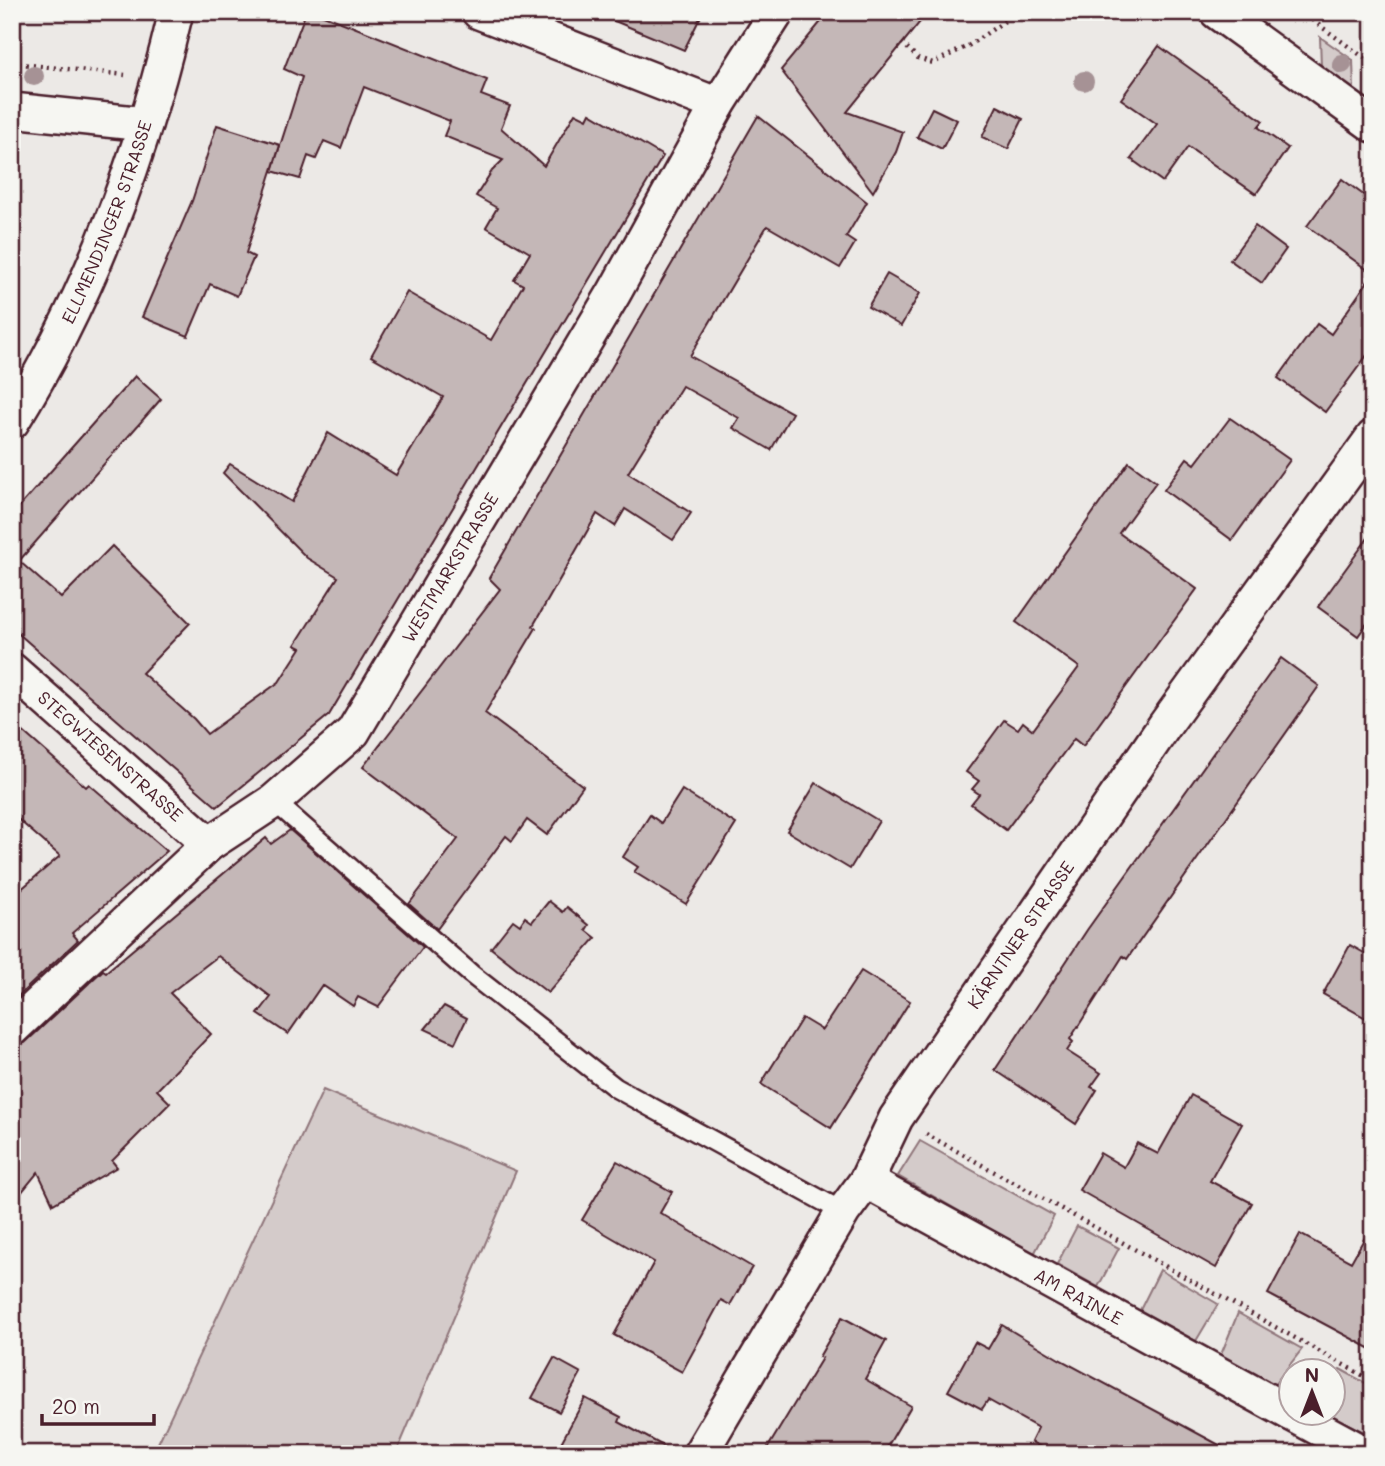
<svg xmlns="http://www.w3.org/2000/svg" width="1385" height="1466" font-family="Mali,sans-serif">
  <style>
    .green { fill: #d4cbca; stroke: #8f757a; stroke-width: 2 }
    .building { fill: #c4b7b7; stroke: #4a1f2b; stroke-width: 2 }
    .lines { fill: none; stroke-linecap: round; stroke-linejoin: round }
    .lane-casing { stroke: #4a1f2b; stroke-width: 23 }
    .street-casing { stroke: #4a1f2b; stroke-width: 38 }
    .path { stroke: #4a1f2b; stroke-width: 4.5; stroke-dasharray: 2 5; stroke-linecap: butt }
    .lane { stroke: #f6f6f2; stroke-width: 18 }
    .street { stroke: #f6f6f2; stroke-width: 33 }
    .tree { fill: #a69295 }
    .labels { text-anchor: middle; stroke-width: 7; stroke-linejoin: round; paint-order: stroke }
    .street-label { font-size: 18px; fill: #4a1f2b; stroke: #f6f6f2 }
  </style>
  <rect width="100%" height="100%" fill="#ece9e6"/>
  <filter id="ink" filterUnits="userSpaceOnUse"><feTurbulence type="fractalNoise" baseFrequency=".0143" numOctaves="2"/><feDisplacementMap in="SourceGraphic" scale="14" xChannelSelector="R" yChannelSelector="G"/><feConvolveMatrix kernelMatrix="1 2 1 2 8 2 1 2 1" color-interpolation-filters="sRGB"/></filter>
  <g filter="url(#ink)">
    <!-- green -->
    <g class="green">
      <polygon points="1320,37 1353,60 1354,90 1321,66"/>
      <polygon points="323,1090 516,1171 396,1454 153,1454"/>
      <polygon points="920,1141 1054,1216 1034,1254 898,1176"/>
      <polygon points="1077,1226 1119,1248 1098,1287 1057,1264"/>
      <polygon points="1160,1270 1218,1304 1196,1341 1140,1310"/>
      <polygon points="1238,1313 1302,1349 1274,1385 1220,1357"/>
      <polygon points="1340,1369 1373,1387 1373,1436 1326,1414 1332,1414 1333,1380"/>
    </g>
    <!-- building -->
    <g class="building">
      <polygon points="306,12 316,12 487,80 481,95 510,106 501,128 544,166 575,113 587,119 590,113 663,156 329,715 217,807 12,628 12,515 135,376 161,399 19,561 61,598 112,546 190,623 142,673 194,719 207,734 279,682 301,648 295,645 338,577 307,558 223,473 230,464 292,502 328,433 396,475 443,397 371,356 407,292 491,340 523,285 514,280 530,253 486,227 497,208 476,196 492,171 503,160 444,136 450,121 364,87 341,148 324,141 316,159 308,156 300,179 272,171 302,77 284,69"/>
      <polygon points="593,12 703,12 684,50"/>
      <polygon points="829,12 928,12 847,112 903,132 896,152 873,192 781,70"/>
      <polygon points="1159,46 1263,121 1258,127 1288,148 1256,194 1188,147 1163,182 1131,159 1157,124 1121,99"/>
      <polygon points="997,106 1023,119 1008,149 982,137"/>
      <polygon points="932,108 957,120 942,149 917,137"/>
      <polygon points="758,116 867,202 846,237 855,243 840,268 767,226 690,356 792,413 771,450 733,428 739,418 682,386 628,473 691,513 673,540 625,509 615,526 597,514 533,626 536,628 485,713 583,786 547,835 527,820 512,841 506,836 437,929 409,904 458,839 363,767 500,589 489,578"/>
      <polygon points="217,125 280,145 246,253 254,257 237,296 210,284 188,336 142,317 192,201"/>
      <polygon points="1342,179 1373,202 1373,347 1325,412 1278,378 1317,324 1331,334 1373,274 1307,226"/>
      <polygon points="1255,226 1286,249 1262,283 1230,260"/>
      <polygon points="887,274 920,293 901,326 868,307"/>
      <polygon points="1230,418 1290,460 1232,540 1164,490 1187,458 1195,464"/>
      <polygon points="1129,462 1156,482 1119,533 1197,589 1083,746 1074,739 1006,830 971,804 979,794 972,789 979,781 966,772 1004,720 1018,729 1023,722 1033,730 1079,667 1016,622"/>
      <polygon points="1373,531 1373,615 1358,636 1318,607"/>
      <polygon points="1281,658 1319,686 1127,959 1123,956 1070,1039 1073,1042 1067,1051 1101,1073 1091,1087 1097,1090 1076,1124 995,1070 1087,930"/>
      <polygon points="12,722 86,787 89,784 167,851 72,933 78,940 12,1002 12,897 60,856 12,814"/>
      <polygon points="816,783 879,821 850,869 787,831"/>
      <polygon points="682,790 736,824 686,904 634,872 638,867 623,857 650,815 661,823"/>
      <polygon points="290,830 423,947 378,1007 358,997 353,1006 322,985 288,1034 258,1014 271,997 218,956 170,993 211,1034 157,1090 170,1103 112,1161 117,1167 53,1204 38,1172 12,1204 12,1048 25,1043 103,970 106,972 266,838 271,844"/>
      <polygon points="549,901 563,912 567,907 589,925 586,930 596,938 548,993 491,948 513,920 520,925 525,917 532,922"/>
      <polygon points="1350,945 1373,958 1373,1022 1323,994"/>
      <polygon points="861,971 910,1001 831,1128 761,1084 802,1018 822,1030"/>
      <polygon points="444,1006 467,1018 455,1043 425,1029"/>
      <polygon points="1191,1095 1242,1124 1210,1181 1252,1203 1216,1268 1079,1190 1100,1153 1124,1167 1137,1143 1158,1154"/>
      <polygon points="617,1161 672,1192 660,1213 752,1267 730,1305 721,1300 682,1372 614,1335 654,1262 582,1220"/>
      <polygon points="1373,1223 1373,1350 1268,1294 1300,1234 1351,1262"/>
      <polygon points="842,1317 886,1341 865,1379 911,1406 883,1454 764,1454 822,1358 819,1357"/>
      <polygon points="1002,1325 1059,1359 1236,1454 1055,1454 1031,1442 1038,1428 988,1400 982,1409 948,1391 975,1342 988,1349"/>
      <polygon points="554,1358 581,1373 559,1412 532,1398"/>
      <polygon points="585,1398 621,1417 619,1422 678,1454 555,1454"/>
    </g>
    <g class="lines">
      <defs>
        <polyline id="lane" points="274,801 471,974 616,1088 843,1212"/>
        <g id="street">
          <polyline points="479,12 718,105"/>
          <polyline points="1217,12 1373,125"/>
          <polyline points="12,110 145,124"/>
          <path id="s1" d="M12,422C90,296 142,156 176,12"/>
          <path id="s2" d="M12,670L209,844"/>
          <path id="s3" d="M12,1029L209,844L274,801L353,732L614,293L718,105L777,12"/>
          <path id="s4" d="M866,1181L1290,1413"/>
          <polyline points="1292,1414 1366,1454"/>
          <path id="s5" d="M700,1454L843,1212L866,1181L896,1118L1165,725L1373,437"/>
        </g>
      </defs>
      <!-- lane casing -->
      <use href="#lane" class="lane-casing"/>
      <!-- street casing -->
      <use href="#street" class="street-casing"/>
      <!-- path -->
      <g class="path">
        <polyline points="1301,12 1373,64"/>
        <polyline points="902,43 918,58 933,63 968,46 1018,12"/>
        <polyline points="12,63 125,75"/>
        <polyline points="926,1134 1373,1381"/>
      </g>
      <!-- lane -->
      <use href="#lane" class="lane"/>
      <!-- street -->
      <use href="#street" class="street"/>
    </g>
    <!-- trees -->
    <g class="tree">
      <circle cx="1342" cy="64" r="10"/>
      <circle cx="34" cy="76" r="10"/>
      <circle cx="1084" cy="81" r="10"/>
    </g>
  </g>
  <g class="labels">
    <!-- street labels -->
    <g class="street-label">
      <text dy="6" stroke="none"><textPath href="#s1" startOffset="222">ELLMENDINGER STRASSE</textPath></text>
      <text dy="6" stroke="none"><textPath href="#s3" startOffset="644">WESTMARKSTRASSE</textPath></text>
      <text dy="6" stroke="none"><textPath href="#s2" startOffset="131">STEGWIESENSTRASSE</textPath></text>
      <text dy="6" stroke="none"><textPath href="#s5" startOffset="611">KÄRNTNER STRASSE</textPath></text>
      <text dy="6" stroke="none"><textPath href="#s4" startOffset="242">AM RAINLE</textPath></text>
    </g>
  </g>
  <!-- margin -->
  <rect width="1385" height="1466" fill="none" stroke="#f6f6f2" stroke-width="42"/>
  <rect x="21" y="21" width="1343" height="1424" fill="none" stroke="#4a1f2b" stroke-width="2.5" filter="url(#ink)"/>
  <!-- north arrow -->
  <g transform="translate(1312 1392)"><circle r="33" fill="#f6f6f2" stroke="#b1a0a2" stroke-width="2"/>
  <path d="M0-5L12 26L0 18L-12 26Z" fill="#4a1f2b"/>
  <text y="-10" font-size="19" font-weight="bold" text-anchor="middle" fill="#4a1f2b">N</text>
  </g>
  <!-- scale -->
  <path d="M42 1414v10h112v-10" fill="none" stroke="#4a1f2b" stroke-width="3.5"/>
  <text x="52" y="1414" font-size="21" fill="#4a1f2b" stroke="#f6f6f2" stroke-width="5" paint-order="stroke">20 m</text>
</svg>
